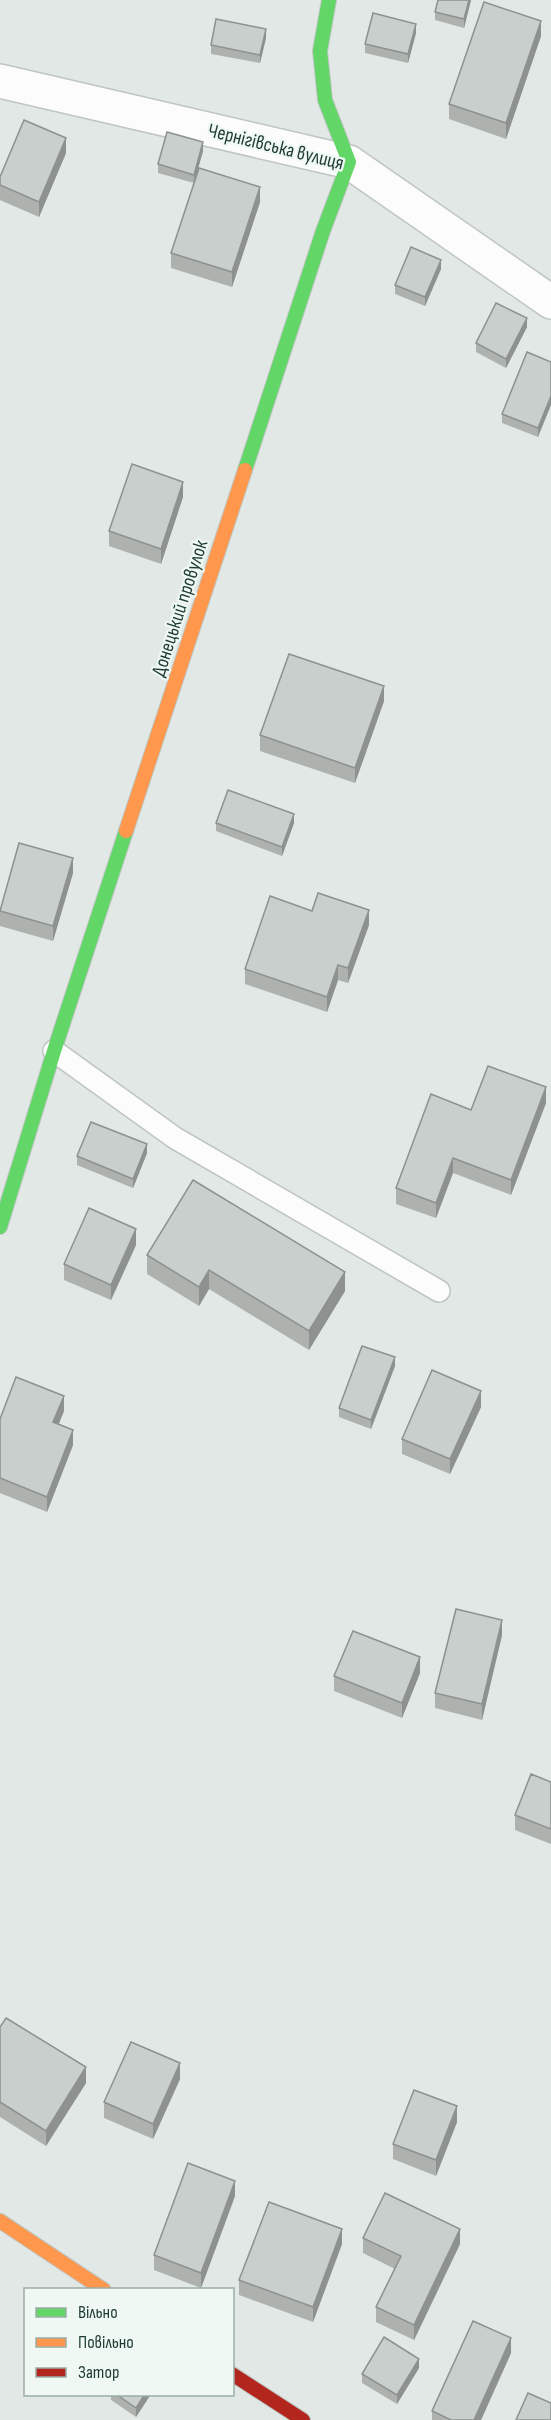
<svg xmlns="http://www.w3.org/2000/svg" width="551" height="2420" font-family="'Sofia Sans Condensed',sans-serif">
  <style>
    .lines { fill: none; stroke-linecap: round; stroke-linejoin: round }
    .lane-casing { stroke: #bfc5c2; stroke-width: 24 }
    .street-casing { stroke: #bfc5c2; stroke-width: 36 }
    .fast-casing { stroke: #bec6c2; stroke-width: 16 }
    .slow-casing { stroke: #bec6c2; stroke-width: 16 }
    .jam-casing { stroke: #bec6c2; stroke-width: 16 }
    .lane { stroke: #fbfcfb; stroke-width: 21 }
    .street { stroke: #fbfcfb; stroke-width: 33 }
    .fast { stroke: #63d668; stroke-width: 14 }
    .slow { stroke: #ff974d; stroke-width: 14 }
    .jam { stroke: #b3261e; stroke-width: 14 }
    .wall { fill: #adb2af }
    .shaded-wall { fill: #8d918f }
    .building { fill: #c9cfcc; stroke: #8d918f; stroke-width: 1.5 }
    .labels { text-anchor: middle; stroke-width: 4.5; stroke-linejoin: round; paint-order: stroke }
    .street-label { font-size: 20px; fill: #1f3c34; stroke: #eff8f3 }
  </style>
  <rect width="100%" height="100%" fill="#e2e8e5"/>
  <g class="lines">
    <defs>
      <polyline id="lane" points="54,1051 175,1138 439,1291"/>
      <polyline id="street" points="0,81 349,162 551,302"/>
      <g id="fast">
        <polyline points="245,470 323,231 349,162 325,100 320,51 329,0"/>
        <polyline points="0,1227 54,1051 126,831"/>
      </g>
      <g id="slow">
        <polyline points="126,831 245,470"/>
        <polyline points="0,2221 104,2290"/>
      </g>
      <polyline id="jam" points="232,2374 303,2420"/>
    </defs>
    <!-- lane casing -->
    <use href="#lane" class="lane-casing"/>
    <!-- street casing -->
    <use href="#street" class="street-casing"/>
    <!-- fast casing -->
    <use href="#fast" class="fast-casing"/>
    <!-- slow casing -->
    <use href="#slow" class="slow-casing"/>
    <!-- jam casing -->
    <use href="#jam" class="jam-casing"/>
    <!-- lane -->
    <use href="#lane" class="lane"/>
    <!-- street -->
    <use href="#street" class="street"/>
    <!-- fast -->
    <use href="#fast" class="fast"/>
    <!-- slow -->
    <use href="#slow" class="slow"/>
    <!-- jam -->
    <use href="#jam" class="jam"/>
  </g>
  <!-- wall -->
  <g class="wall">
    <polygon points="471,0 464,28 435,20 435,12"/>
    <polygon points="416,33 408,63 365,53 365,44"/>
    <polygon points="541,36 506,139 449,119 449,104"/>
    <polygon points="266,38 260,63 211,54 211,45"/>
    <polygon points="203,151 198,169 260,202 232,287 171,268 171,253 194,183 158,173 158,164"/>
    <polygon points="66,153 39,217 0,200 0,177"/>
    <polygon points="441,269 425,306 395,294 395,285"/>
    <polygon points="527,327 506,368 476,352 476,343"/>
    <polygon points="551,362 538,437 502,423 502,414"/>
    <polygon points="183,497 161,564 109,546 109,531"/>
    <polygon points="384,701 355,783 260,751 260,735"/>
    <polygon points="216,823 294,823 282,856 216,831"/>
    <polygon points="73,873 53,941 0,926 0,909"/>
    <polygon points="369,925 348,983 338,980 327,1012 245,984 245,969"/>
    <polygon points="546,1103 511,1195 453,1173 436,1218 396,1204 396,1188 471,1110"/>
    <polygon points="147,1153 133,1188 77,1165 77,1156"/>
    <polygon points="136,1245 111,1300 64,1280 64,1264"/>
    <polygon points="147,1255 345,1291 309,1350 209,1289 199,1306 147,1274"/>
    <polygon points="395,1366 371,1429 339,1417 339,1408"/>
    <polygon points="481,1407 450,1474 402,1454 402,1439"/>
    <polygon points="64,1411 59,1424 73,1445 47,1512 0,1493 0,1419"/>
    <polygon points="502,1635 482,1720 435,1708 435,1693"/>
    <polygon points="420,1673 402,1718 334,1691 334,1676"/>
    <polygon points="551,1782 551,1844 515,1830 515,1815"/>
    <polygon points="0,2027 86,2083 46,2146 0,2117"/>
    <polygon points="180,2079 153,2139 104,2118 104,2102"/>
    <polygon points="457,2122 436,2176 393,2159 393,2144"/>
    <polygon points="235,2196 201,2288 154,2270 154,2255"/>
    <polygon points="363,2238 460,2244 414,2340 376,2322 376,2307 395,2269 363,2253"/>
    <polygon points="342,2244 313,2322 239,2295 239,2280"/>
    <polygon points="511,2353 481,2420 432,2420 432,2411"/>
    <polygon points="419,2368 397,2404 362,2383 362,2374"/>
    <polygon points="111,2394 151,2394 136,2417 111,2400"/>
  </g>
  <!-- shaded-wall -->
  <g class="shaded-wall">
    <polygon points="469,0 471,0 464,28 464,19"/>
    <polygon points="541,21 541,36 506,139 506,123"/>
    <polygon points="416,24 416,33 408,63 408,54"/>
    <polygon points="266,29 266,38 260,63 260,55"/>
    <polygon points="66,138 66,153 39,217 39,202"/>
    <polygon points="203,142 203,151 194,183 194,175"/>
    <polygon points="260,187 260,202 232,287 232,272"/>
    <polygon points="441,260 441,269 425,306 425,297"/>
    <polygon points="527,318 527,327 506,368 506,359"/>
    <polygon points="551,396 551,405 538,437 538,428"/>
    <polygon points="183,482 183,497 161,564 161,549"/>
    <polygon points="384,686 384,701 355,783 355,768"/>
    <polygon points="294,814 294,823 282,856 282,847"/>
    <polygon points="73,858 73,873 53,941 53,926"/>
    <polygon points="369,910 369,925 348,983 348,968"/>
    <polygon points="338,965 338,980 327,1012 327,997"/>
    <polygon points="546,1087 546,1103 511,1195 511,1180"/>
    <polygon points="147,1144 147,1153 133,1188 133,1179"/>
    <polygon points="453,1158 453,1173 436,1218 436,1203"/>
    <polygon points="136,1229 136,1245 111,1300 111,1285"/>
    <polygon points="209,1270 209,1289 199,1306 199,1287"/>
    <polygon points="345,1272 345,1291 309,1350 309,1331"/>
    <polygon points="395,1357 395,1366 371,1429 371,1420"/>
    <polygon points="481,1391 481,1407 450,1474 450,1459"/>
    <polygon points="64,1396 64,1411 53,1437 53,1422"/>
    <polygon points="73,1430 73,1445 47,1512 47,1497"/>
    <polygon points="502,1620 502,1635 482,1720 482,1704"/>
    <polygon points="420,1657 420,1673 402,1718 402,1703"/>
    <polygon points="180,2063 180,2079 153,2139 153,2124"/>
    <polygon points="86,2067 86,2083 46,2146 46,2131"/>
    <polygon points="457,2106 457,2122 436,2176 436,2160"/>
    <polygon points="235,2181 235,2196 201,2288 201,2273"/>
    <polygon points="342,2229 342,2244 313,2322 313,2307"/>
    <polygon points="460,2229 460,2244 414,2340 414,2325"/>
    <polygon points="511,2338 511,2353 481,2420 474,2420"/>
    <polygon points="419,2359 419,2368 397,2404 397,2395"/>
    <polygon points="145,2394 151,2394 136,2417 136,2408"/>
  </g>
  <!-- building -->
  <g class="building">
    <polygon points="438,0 469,0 464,19 435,12"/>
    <polygon points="484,2 541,21 506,123 449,104"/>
    <polygon points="373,13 416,24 408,54 365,44"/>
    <polygon points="216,19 266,29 260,55 211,45"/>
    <polygon points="24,120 66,138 39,202 0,185 0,177"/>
    <polygon points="167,132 203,142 194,175 158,164"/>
    <polygon points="199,168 260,187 232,272 171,253"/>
    <polygon points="411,247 441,260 425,297 395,285"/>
    <polygon points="496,303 527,318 506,359 476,343"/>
    <polygon points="527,352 551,362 551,396 538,428 502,414"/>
    <polygon points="132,464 183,482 161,549 109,531"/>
    <polygon points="289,654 384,686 355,768 260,735"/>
    <polygon points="228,790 294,814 282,847 216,823"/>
    <polygon points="19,843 73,858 53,926 0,911"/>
    <polygon points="318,893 369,910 348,968 338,965 327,997 245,969 270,896 312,911"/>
    <polygon points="488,1066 546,1087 511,1180 453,1158 436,1203 396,1188 431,1094 471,1110"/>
    <polygon points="91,1122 147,1144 133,1179 77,1156"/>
    <polygon points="193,1180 345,1272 309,1331 209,1270 199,1287 147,1255"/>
    <polygon points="89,1208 136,1229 111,1285 64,1264"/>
    <polygon points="362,1346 395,1357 371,1420 339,1408"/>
    <polygon points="432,1370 481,1391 450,1459 402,1439"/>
    <polygon points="16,1377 64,1396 53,1422 73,1430 47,1497 0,1478 0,1419"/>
    <polygon points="456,1609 502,1620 482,1704 435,1693"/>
    <polygon points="353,1631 420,1657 402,1703 334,1676"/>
    <polygon points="531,1774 551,1782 551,1829 515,1815"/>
    <polygon points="6,2018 86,2067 46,2131 0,2102 0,2027"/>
    <polygon points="131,2042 180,2063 153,2124 104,2102"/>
    <polygon points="414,2090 457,2106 436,2160 393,2144"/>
    <polygon points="188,2163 235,2181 201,2273 154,2255"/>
    <polygon points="385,2193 460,2229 414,2325 376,2307 401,2256 363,2238"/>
    <polygon points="269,2202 342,2229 313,2307 239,2280"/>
    <polygon points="473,2321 511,2338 474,2420 451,2420 432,2411"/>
    <polygon points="384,2337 419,2359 397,2395 362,2374"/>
    <polygon points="528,2393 551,2403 551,2420 516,2420"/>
    <polygon points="116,2394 145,2394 136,2408"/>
  </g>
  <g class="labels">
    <!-- street labels -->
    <g class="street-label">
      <text transform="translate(276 146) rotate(14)" y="7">Чернігівська вулиця</text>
      <text transform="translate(179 608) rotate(-72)" y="7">Донецький провулок</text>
    </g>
  </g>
  <!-- legend -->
  <rect x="24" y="2288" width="210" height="108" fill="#eff8f3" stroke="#9cada7" stroke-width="1.5"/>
  <rect x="36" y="2308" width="30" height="9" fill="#63d668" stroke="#9cada7" stroke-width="1.5"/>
  <text x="78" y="2318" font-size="18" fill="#1f3c34">Вільно</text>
  <rect x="36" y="2338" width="30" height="9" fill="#ff974d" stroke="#9cada7" stroke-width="1.5"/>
  <text x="78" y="2348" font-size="18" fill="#1f3c34">Повільно</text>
  <rect x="36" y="2368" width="30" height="9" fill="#b3261e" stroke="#9cada7" stroke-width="1.5"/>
  <text x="78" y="2378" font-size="18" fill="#1f3c34">Затор</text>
</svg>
